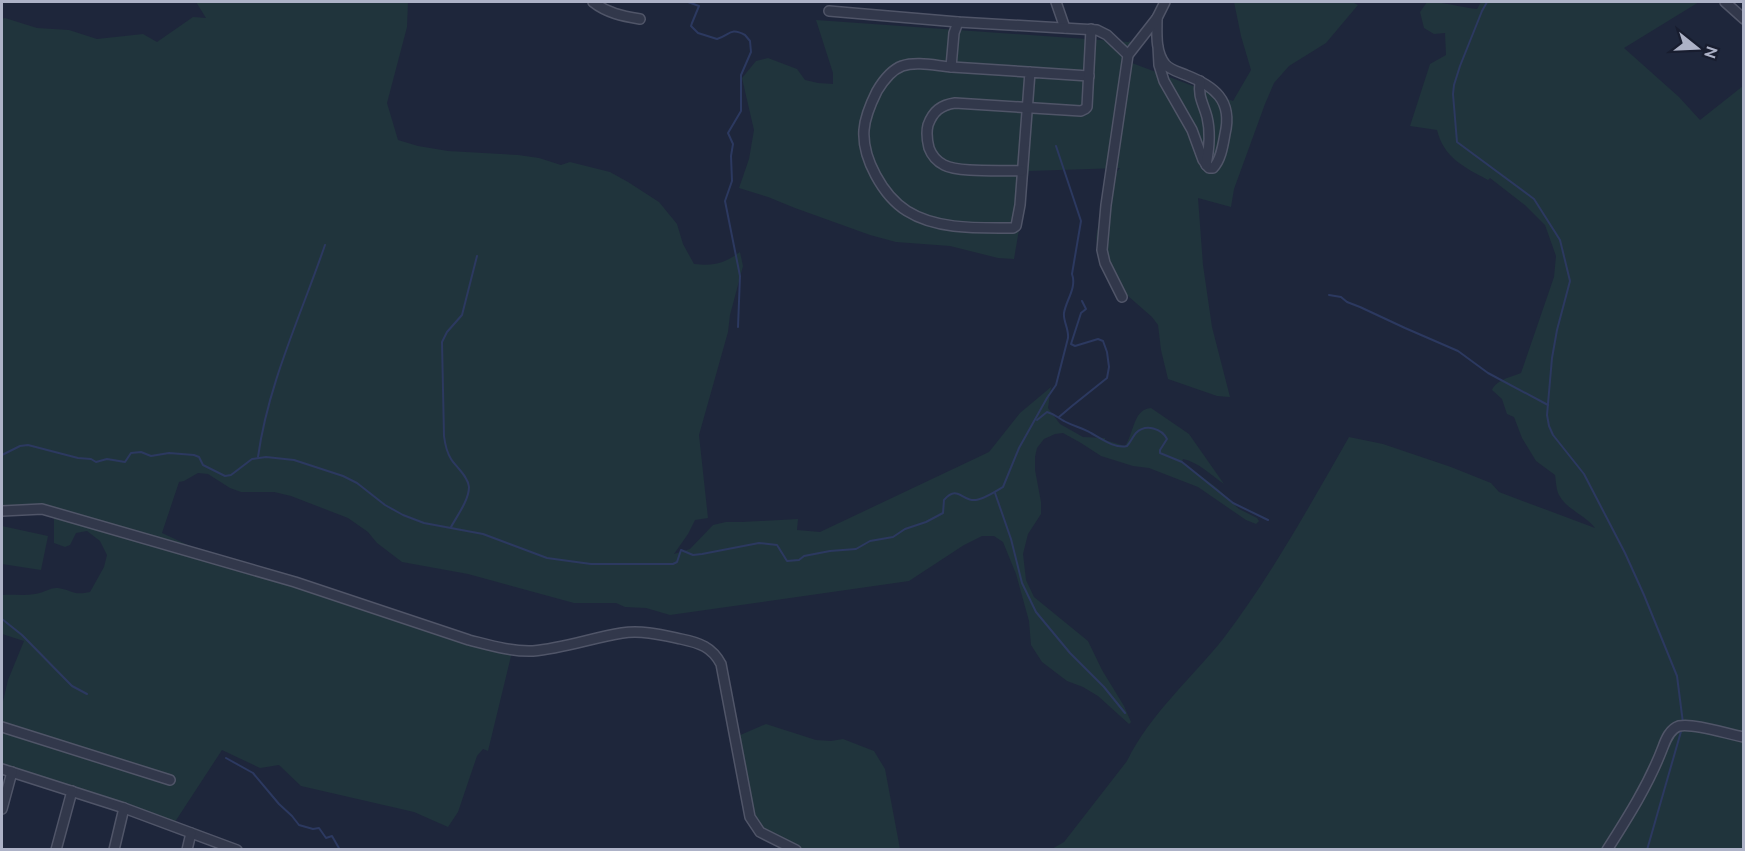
<svg xmlns="http://www.w3.org/2000/svg" width="1745" height="851" font-family="Ubuntu,sans-serif">
  <style>
    .green { fill: #20343c }
    .lines { fill: none; stroke-linecap: round; stroke-linejoin: round }
    .stream { stroke: #2c3960; stroke-width: 2 }
    .minor-casing { stroke: #505568; stroke-width: 12 }
    .minor { stroke: #32384b; stroke-width: 9 }
  </style>
  <rect width="100%" height="100%" fill="#1e263b"/>
  <!-- green -->
  <g class="green">
    <path d="M196,2H408L407,27L387,103L398,140L418,146L448,151L518,155L539,158L561,165L570,162L610,172L628,182L659,202L677,224L683,244L694,264C715,266 723,264 740,252L743,266L730,315L728,332L699,435L708,518L695,520L688,534L674,554L690,549L713,525L726,522H742L798,519L797,530L820,532L989,452L1020,413L1051,387L1048,408L1060,424L1083,437L1105,438V440L1125,446C1134,434 1133,409 1151,408L1189,434L1224,484C1211,475 1198,462 1183,459L1182,462L1217,488L1239,509L1257,518L1259,521L1256,524L1246,520L1198,487L1149,468L1133,466L1101,456L1081,443L1063,433L1055,434L1044,439L1037,448L1035,457V470L1041,502V514L1028,534L1023,554L1026,580L1034,597L1088,641L1102,670L1124,706L1131,722L1129,724L1098,696L1083,687L1067,681L1042,662L1031,645L1029,621L1016,574L1003,542L994,536H982L964,545L909,581L670,615L646,608L625,607L616,603H574L468,574L402,562L377,543L368,532L348,518L291,496L274,492H241L230,488L208,474L198,473L184,481L179,482L162,533L192,547L512,652L488,751L483,749L477,756L458,812L448,827L414,812L301,786L279,765L260,768L222,750L171,828L2,770V706L8,680L24,641L2,634V595C13,594 24,596 35,594C43,593 51,587 58,588C72,590 73,596 90,592L104,567L107,555L100,541L87,531L76,533L70,545L65,547L54,543V509L2,510V19L5,18L37,28L69,30L97,39L143,34L157,42L193,17L206,18Z"/>
    <polygon points="1234,2 1352,2 1358,5 1326,43 1289,66 1274,83 1265,104 1234,189 1231,207 1198,198 1203,265 1212,327 1230,397 1217,396 1168,379 1161,350 1158,325 1152,317 1128,296 1119,285 1098,250 1096,238 1098,226 1109,180 1120,168 1029,171 1014,259 998,258 950,246 896,242 870,235 795,208 768,197 739,188 749,159 754,130 742,78 756,61 768,58 797,69 805,80 818,83 833,84 833,73 816,20 1129,42 1130,40 1132,63 1233,101 1251,70 1241,36"/>
    <path d="M1427,2C1445,2 1459,7 1477,9L1481,2H1699L1624,48L1679,97L1700,120L1743,86V849L1050,850L1064,842L1127,761C1150,714 1191,679 1223,639C1271,576 1310,505 1349,437L1383,444L1451,467L1491,483L1499,492L1595,528C1585,515 1566,509 1559,495C1556,489 1556,481 1555,475L1536,461L1522,438L1514,417L1507,414L1502,399L1492,390C1496,380 1511,377 1521,373L1554,277L1556,256L1545,225L1526,206L1490,178L1488,180C1464,167 1444,158 1437,130L1410,126L1430,64L1446,55L1445,33L1434,34L1424,28L1420,12Z"/>
    <polygon points="2,526 48,536 41,570 2,564"/>
    <polygon points="766,724 816,740 831,741 843,739 874,751 885,769 900,849 797,849 753,824 738,736"/>
  </g>
  <g class="lines">
    <!-- stream -->
    <g class="stream">
      <path d="M688,2L699,6L692,23L691,26L698,33L717,39C730,35 730,27 745,35L750,41L751,52L741,75V111L728,133L733,144L731,156L732,181L725,201L740,276L738,327"/>
      <polyline points="1487,2 1482,11 1460,66 1454,85 1453,94 1457,142 1534,199 1560,240 1570,281 1557,330 1552,358 1547,415 1549,426 1553,435 1584,474 1625,553 1644,595 1677,676 1683,723"/>
      <polyline points="1329,295 1341,297 1347,302 1360,307 1405,328 1458,351 1488,373 1548,405"/>
      <polyline points="1059,417 1072,406 1107,378 1109,367 1107,352 1103,341 1098,339 1075,346 1071,344 1081,313 1086,309 1082,301"/>
      <path d="M1037,420L1047,412C1055,414 1058,418 1064,421C1073,426 1083,428 1091,433C1102,439 1115,449 1127,446C1131,442 1133,436 1136,433C1146,423 1162,429 1167,439L1160,450V453L1182,462L1233,503L1268,520"/>
      <path d="M2,455L20,446L28,445L78,458L91,459L96,462L107,459L125,462L131,453L141,452L151,456L169,453L194,455L199,457L203,465L225,476L231,475L252,459L266,457L294,460L343,476L357,483L385,505L403,515L424,523L483,534L547,558L591,564H673L677,562L681,550L693,555L702,554L759,543L777,545L787,561L799,560L804,556L830,551L856,549L870,541L893,537L905,529L926,522L943,513L944,500C958,484 962,502 976,500C984,499 995,492 1003,487L1019,448L1047,398L1056,385L1068,338C1069,329 1063,321 1064,313C1066,300 1077,288 1072,274L1081,221L1056,146"/>
      <path d="M258,457C268,384 301,315 325,245"/>
      <polyline points="995,493 1011,539 1022,583 1036,612 1070,653 1104,687 1125,713"/>
      <path d="M451,527C457,516 469,500 469,487C468,476 456,467 451,459C446,451 445,444 444,436L442,342L447,332L462,315L477,256"/>
      <polyline points="2,619 22,635 72,686 87,694"/>
      <polyline points="226,758 253,773 279,804 292,816 299,825 313,829 319,828 326,838 332,836 340,850"/>
      <polyline points="1647,850 1682,728"/>
    </g>
    <defs>
      <g id="minor">
        <path d="M593,2C607,13 622,16 640,19"/>
        <polyline points="1056,2 1065,28"/>
        <polyline points="1725,2 1744,19"/>
        <polyline points="829,11 958,22 1097,30 1107,35 1128,55"/>
        <path d="M1157,18C1157,33 1155,51 1165,64C1170,70 1179,72 1186,75C1214,86 1233,100 1225,134C1223,145 1221,160 1213,168H1209L1203,160L1192,130L1164,81L1159,65L1158,46"/>
        <polyline points="951,67 954,33 958,22"/>
        <path d="M1030,72L1020,205L1016,226L1013,228C979,228 937,230 907,211C883,196 862,158 864,130C865,116 871,103 877,91C883,81 891,70 902,66C917,61 937,66 952,67C998,70 1043,73 1089,76"/>
        <path d="M1200,81C1198,98 1203,102 1207,117C1211,133 1209,150 1206,165"/>
        <path d="M1022,171C1003,170 959,173 944,165C936,161 932,156 929,148C927,140 926,133 928,125C933,111 941,105 955,103L1081,111L1085,109L1087,107L1091,29"/>
        <polyline points="1122,297 1105,263 1102,250 1106,205 1128,55 1157,18 1165,2"/>
        <path d="M2,511L42,509L295,582L469,640C489,645 512,652 533,651C563,648 592,638 622,633C642,630 662,635 681,639C700,643 712,647 721,664L750,817L760,832L796,850"/>
        <polyline points="2,727 170,780"/>
        <polyline points="2,769 124,808 237,850"/>
        <polyline points="2,809 12,772"/>
        <polyline points="56,850 72,791"/>
        <polyline points="114,850 124,808"/>
        <polyline points="187,850 191,833"/>
        <path d="M1607,850C1628,817 1649,784 1663,747C1666,739 1670,729 1679,726C1695,723 1727,734 1744,737"/>
      </g>
    </defs>
    <!-- minor casing -->
    <use href="#minor" class="minor-casing"/>
    <!-- minor -->
    <use href="#minor" class="minor"/>
  </g>
  <!-- border -->
  <rect width="1745" height="851" fill="none" stroke="#adb2c7" stroke-width="6"/>
  <!-- north arrow -->
  <g transform="translate(1697 48) rotate(108)" stroke="#181d2f" stroke-width="4.5" paint-order="stroke">
  <path d="M0-4.5L10 22L0 15L-10 22Z" fill="#adb2c7"/>
  <text y="-9" font-size="16" font-weight="bold" text-anchor="middle" fill="#adb2c7">N</text>
  </g>
</svg>
